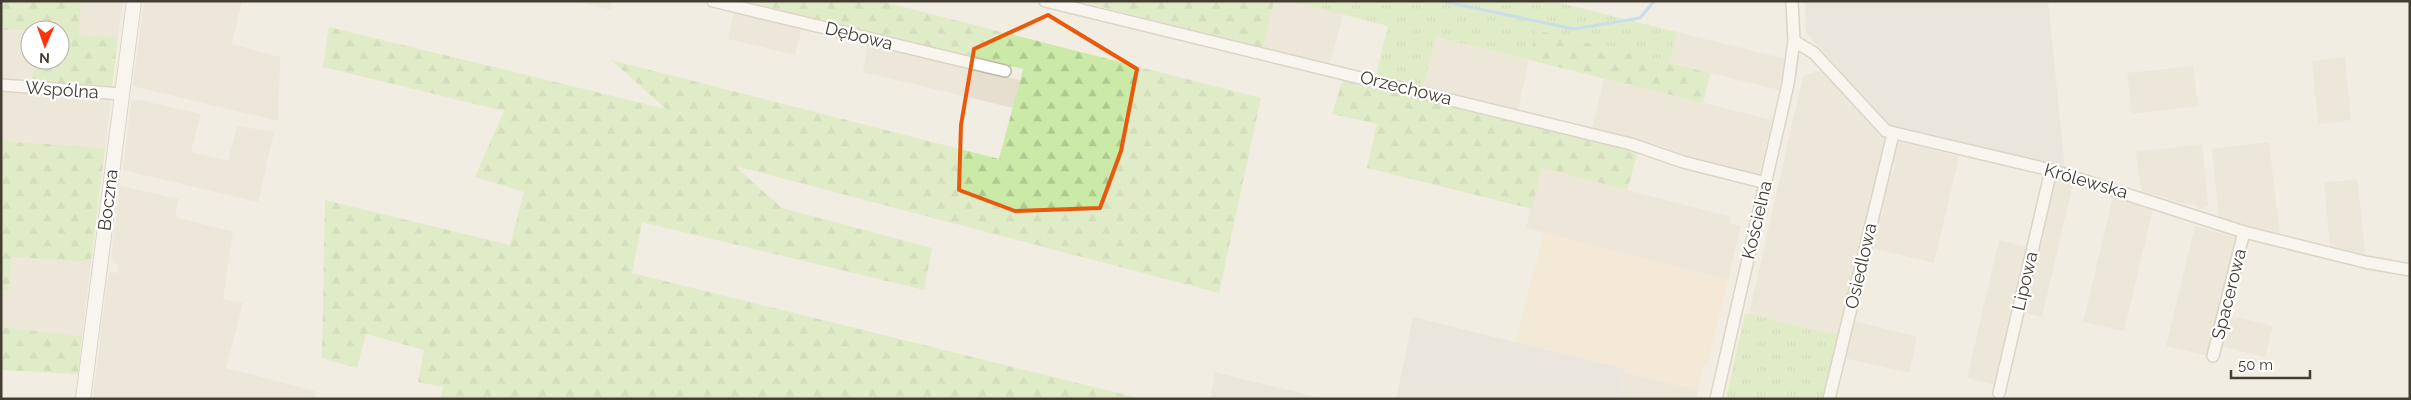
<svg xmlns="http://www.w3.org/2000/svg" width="2411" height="400" font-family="Raleway,sans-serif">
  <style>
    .residential { fill: #e6dfcf }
    .commercial { fill: #f6e4ca }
    .industrial { fill: #e3ded7 }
    .grass { fill: url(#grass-tufts) }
    .forest { fill: url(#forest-firs) }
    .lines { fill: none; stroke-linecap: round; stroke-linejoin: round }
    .stream { stroke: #99cdf3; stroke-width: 3 }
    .minor-casing { stroke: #c0b8a7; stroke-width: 14 }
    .tertiary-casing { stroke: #c0b8a7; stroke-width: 16 }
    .minor { stroke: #fff; stroke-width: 11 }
    .tertiary { stroke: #fff; stroke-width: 14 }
    .marked { fill: none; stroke: #e8590c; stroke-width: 4; stroke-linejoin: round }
    .labels { text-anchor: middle; stroke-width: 4.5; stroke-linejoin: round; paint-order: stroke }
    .street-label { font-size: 18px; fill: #433d32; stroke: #fff }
  </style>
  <defs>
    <pattern id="grass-tufts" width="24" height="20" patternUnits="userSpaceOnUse" patternTransform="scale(1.25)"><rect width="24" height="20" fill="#cbe9a7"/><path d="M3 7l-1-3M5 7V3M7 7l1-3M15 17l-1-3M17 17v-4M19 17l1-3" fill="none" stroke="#b0c990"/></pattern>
    <pattern id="forest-firs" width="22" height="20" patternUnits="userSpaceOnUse" patternTransform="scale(1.25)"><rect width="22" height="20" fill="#cbe9a7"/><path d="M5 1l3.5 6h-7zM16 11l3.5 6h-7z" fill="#b0c990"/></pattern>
  </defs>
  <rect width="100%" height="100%" fill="#f2ede2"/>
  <!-- residential -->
  <g class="residential">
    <polygon points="81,1 123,1 118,37 79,35"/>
    <polygon points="144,1 242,1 232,44 280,57 278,121 133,86"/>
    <polygon points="574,1 612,1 611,10"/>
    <polygon points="1274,1 1289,1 1343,14 1330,64 1263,48"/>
    <polygon points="734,11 802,28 795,55 728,39"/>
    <polygon points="1,30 30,31 30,60 34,60 32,81 1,79"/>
    <polygon points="1677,32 1786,59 1779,90 1670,63"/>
    <polygon points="1436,37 1529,60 1518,110 1423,88"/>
    <polygon points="868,44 1020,80 1013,108 863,72"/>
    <polygon points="2345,57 2351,120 2318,124 2312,61"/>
    <polygon points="2193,66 2198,106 2132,114 2127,73"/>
    <polygon points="1822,70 1887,139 1840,336 1749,314 1803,76"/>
    <polygon points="1604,78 1772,120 1759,176 1669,155 1669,148 1592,129"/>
    <polygon points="1,90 111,96 105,148 1,141"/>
    <polygon points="140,100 201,114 191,152 228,161 237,126 274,132 258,202 123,170 131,101"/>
    <polygon points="1897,141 1959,157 1934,263 1872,248 1878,219 1882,217 1884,209 1881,205 1889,175 1893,173 1895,164 1892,161"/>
    <polygon points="2269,142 2280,237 2219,218 2212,149"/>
    <polygon points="2202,144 2208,204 2200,210 2196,205 2186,202 2184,204 2141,190 2136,152"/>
    <polygon points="1542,168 1731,217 1731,224 1741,226 1728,280 1526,228"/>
    <polygon points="2357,179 2366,257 2334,251 2330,246 2324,183"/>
    <polygon points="2054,180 2073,184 2042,317 2021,312"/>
    <polygon points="120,186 179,199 175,217 233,232 223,299 243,303 226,368 315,391 315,399 93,399 107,282 110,272 117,273 118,266 111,259"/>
    <polygon points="2114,193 2154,205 2124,331 2083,322"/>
    <polygon points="2195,226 2238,238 2209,356 2166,346"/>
    <polygon points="1999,240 2028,247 2010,322 2007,324 2006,332 2008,333 1995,385 1967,378"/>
    <polygon points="12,257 91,262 82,336 1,327 1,290 9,291"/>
    <polygon points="2228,315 2273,326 2265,357 2220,346"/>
    <polygon points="1854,321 1917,337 1909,373 1845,358"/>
    <polygon points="1624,372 1698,390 1696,399 1617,399"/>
  </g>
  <!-- commercial -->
  <polygon class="commercial" points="1544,233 1728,280 1708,362 1704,366 1698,390 1624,372 1625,369 1515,342"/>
  <!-- industrial -->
  <g class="industrial">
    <polygon points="1805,1 2048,1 2065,169 1892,128 1806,33"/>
    <polygon points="1413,317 1625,369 1617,399 1396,399"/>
    <polygon points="1215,372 1325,399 1210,399"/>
  </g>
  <!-- grass -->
  <g class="grass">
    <polygon points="1289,1 1552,1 1677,32 1670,63 1537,30 1529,60 1436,37 1423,88 1376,75 1388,26"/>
    <polygon points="1745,313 1840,336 1825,399 1726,399"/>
  </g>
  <!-- forest -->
  <g class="forest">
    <polygon points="1,1 81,1 79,35 118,37 112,86 32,81 34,60 60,60 60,30 1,30"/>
    <polygon points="744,1 880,1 1261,98 1219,293 735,166 782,208 932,248 924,290 642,222 632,273 1142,399 440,399 443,387 418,382 424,350 366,334 357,368 322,358 325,200 510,245 524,192 475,177 504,111 323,67 329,27 666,109 611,60 999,159 1023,69"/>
    <polygon points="1078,1 1274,1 1263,48"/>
    <polygon points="1536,30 1710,73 1703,103 1529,60"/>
    <polygon points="1343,79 1638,152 1627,190 1542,168 1532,209 1367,168 1377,124 1332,114"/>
    <polygon points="1,141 105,148 91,262 12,257 9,291 1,290"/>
    <polygon points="1,327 82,336 78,374 1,370"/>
  </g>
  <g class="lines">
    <!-- stream -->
    <polyline class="stream" points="1441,1 1574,29 1640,18 1654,1"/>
    <defs>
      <g id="minor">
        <polyline points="713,1 1005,71"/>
        <polyline points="1045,1 1631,144 1683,162 1766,183"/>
        <polyline points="1794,41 1814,53 1886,131 2051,170 2244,232 2365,262 2410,270"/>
        <polyline points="1,85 122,94"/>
        <polyline points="2213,356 2244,232"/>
        <polyline points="1999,393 2051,170"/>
        <polyline points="1716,399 1788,84 1794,41 1792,1"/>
        <polyline points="1829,399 1893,134"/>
      </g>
      <polyline id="tertiary" points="83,399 134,1"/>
    </defs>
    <!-- minor casing -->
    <use href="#minor" class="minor-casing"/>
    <!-- tertiary casing -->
    <use href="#tertiary" class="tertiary-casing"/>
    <!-- minor -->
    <use href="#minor" class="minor"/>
    <!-- tertiary -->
    <use href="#tertiary" class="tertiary"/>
  </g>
  <!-- marked area -->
  <path d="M0 0H2411V400H0ZM1048,15L1137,69L1121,151L1100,208L1015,211L959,190L961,125L974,49Z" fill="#f2ede2" fill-opacity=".55" fill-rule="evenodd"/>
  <path class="marked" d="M1048,15L1137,69L1121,151L1100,208L1015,211L959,190L961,125L974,49Z"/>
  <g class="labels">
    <!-- street labels -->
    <g class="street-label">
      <text transform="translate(859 36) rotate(14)" y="6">Dębowa</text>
      <text transform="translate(1406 88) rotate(14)" y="6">Orzechowa</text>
      <text transform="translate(62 90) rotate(4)" y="6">Wspólna</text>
      <text transform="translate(2086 181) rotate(16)" y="6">Królewska</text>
      <text transform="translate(108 200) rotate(-83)" y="6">Boczna</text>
      <text transform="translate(1757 220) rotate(-77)" y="6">Kościelna</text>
      <text transform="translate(1861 266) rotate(-77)" y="6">Osiedlowa</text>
      <text transform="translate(2025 281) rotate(-77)" y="6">Lipowa</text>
      <text transform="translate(2229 294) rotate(-76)" y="6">Spacerowa</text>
    </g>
  </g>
  <!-- border -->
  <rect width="2411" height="400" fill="none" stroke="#433d32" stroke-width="5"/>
  <!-- north arrow -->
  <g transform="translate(45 45) rotate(182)"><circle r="24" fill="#ffffff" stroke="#b4b1ad"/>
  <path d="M0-4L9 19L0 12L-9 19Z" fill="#ff330c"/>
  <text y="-8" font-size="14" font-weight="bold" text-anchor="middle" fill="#433d32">N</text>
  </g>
  <!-- scale -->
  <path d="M2231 370v8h79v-8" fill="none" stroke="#433d32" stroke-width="2.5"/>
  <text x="2238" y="370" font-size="15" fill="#433d32" stroke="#ffffff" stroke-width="4" paint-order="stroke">50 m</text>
</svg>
